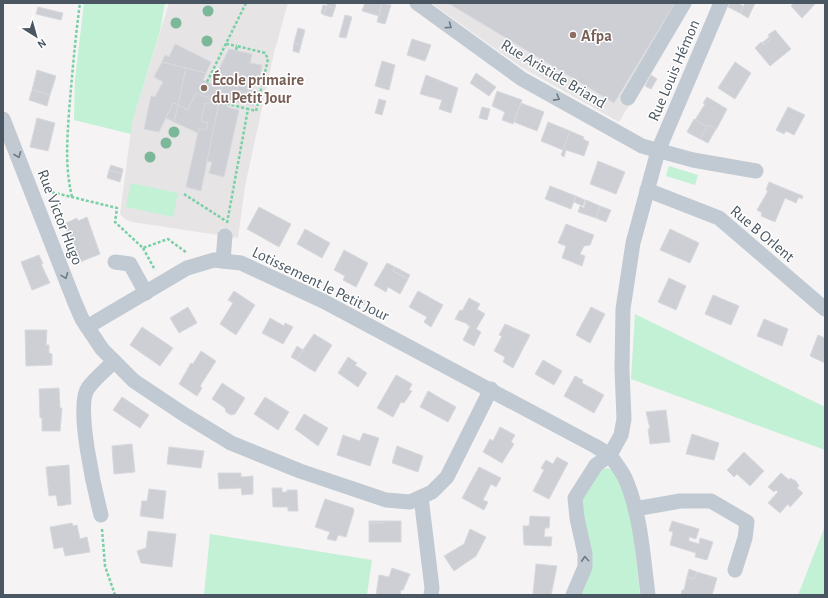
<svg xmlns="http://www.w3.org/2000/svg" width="828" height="598" font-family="'Alegreya Sans',sans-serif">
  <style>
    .education { fill: #e6e4e5 }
    .green { fill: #c3f1d5 }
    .building { fill: #cdcfd5; stroke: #d7d9de }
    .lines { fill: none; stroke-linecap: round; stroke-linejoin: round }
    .path { stroke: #7ad0a6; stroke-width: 2.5; stroke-dasharray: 3 2; stroke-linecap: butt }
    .minor { stroke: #c1cad2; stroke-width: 15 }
    .tree { fill: #7bb799 }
    .oneway { stroke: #6e7983 }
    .education-dot { fill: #8d6e63; stroke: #fff; stroke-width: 1.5 }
    .labels { text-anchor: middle; stroke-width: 3; stroke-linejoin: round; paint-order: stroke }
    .education-label { font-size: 16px; font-weight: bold; fill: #785e54; stroke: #fff; text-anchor: start }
    .street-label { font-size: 16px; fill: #4a5661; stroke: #fff }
  </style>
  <rect width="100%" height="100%" fill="#f5f3f3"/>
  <!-- education -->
  <g class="education">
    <polygon points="169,3 288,3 274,53 245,186 238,238 132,222 125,219 120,214 132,123"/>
    <polygon points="431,3 690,3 619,122 521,67"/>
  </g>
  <!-- green -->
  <g class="green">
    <polygon points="84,3 165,3 160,31 132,123 131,134 74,120 75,79"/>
    <polygon points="669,166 698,175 695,185 666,176"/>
    <polygon points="131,183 178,193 173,217 126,207"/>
    <polygon points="635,314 825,407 825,450 631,379"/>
    <polygon points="608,468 614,471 630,505 640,595 577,595 586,576 579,498 599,470"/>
    <polygon points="825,526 825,595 798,595 800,590"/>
    <polygon points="210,534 372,560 367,595 204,595"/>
  </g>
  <!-- building -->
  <g class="building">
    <polygon points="327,3 336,3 335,8 327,6"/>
    <polygon points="365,3 382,3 379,16 362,11"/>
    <polygon points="382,3 391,5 385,24 377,22"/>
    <polygon points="448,3 675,3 614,103"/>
    <polygon points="730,3 738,3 743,6 740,13 728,7"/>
    <polygon points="745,3 755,3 748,18 740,13"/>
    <polygon points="794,3 816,3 802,18 791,6"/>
    <polygon points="323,5 327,6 324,15 321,13"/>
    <polygon points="327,6 335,8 332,17 324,15"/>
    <polygon points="38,7 63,13 61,20 36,14"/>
    <polygon points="345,15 352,17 346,38 339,37"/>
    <polygon points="298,28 305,30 301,45 294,43"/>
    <polygon points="775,30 791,49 770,66 755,48 761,42 763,45 771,39 768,35"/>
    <polygon points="769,37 771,39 763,45 762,43"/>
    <polygon points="412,39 431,45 425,61 407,55"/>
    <polygon points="294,43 301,45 299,53 293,51"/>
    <polygon points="175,44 211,62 206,73 162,62 165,55 169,57"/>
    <polygon points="229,49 252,54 250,63 262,65 259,82 252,81 249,89 257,91 254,106 228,100 227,107 239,110 224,177 209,173 212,162 207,161 224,77 216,75"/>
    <polygon points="382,61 395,65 389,90 375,86"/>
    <polygon points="162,62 186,68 178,105 173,103 159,132 144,129 151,96 155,97 163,82 154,77"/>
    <polygon points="735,62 751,73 735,99 718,88"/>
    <polygon points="186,68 206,73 203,80 212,84 216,75 224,77 201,191 186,187 199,128 206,130 208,123 201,121 205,103 209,104 211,99 196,93 188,110 178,105"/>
    <polygon points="37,70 56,76 50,95 32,90"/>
    <polygon points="476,73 496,87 489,96 470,83"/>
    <polygon points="426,75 458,88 451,113 439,109 442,100 420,94"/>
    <polygon points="651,75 657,79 651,89 645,86"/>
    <polygon points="32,90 50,95 47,106 29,100"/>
    <polygon points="497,91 522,100 513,124 502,120 505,112 492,106"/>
    <polygon points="196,93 211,99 209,104 205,103 201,121 208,123 206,130 199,128 198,133 174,122 178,105 188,110"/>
    <polygon points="707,97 727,109 716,130 708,125 707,127 695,120 705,104 703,103"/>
    <polygon points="379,99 386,101 382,115 375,113"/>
    <polygon points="173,103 178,105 174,122 166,118"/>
    <polygon points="521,103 544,112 537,131 514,122"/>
    <polygon points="482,107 490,109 487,120 479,118"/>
    <polygon points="788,107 805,115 794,135 786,131 784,134 776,130"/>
    <polygon points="37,118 55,123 48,151 30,147"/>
    <polygon points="694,119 707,127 700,139 687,132"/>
    <polygon points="548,122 570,131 563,150 541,141"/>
    <polygon points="708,125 716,129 708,143 700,139"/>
    <polygon points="570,131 584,137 583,139 589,142 584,156 566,150 564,157 561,155"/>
    <polygon points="598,161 625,172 616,194 590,184"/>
    <polygon points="111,165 123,169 122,174 109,170"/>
    <polygon points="109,170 122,174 120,182 107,178"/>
    <polygon points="769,182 803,196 802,199 799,197 796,203 785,198 775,222 761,216 762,213 757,210 768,191 766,190"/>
    <polygon points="550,186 576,196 571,209 545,199"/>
    <polygon points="576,196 585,200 583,206 574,202"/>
    <polygon points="586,200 600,206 596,218 578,212 580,206 584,208"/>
    <polygon points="600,206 611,210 606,222 596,218"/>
    <polygon points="259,207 291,224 279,247 247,229"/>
    <polygon points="87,217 100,254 80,262 64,224 77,218 78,221"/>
    <polygon points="566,224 594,235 590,245 584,246 580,254 585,256 582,266 562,258 566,246 558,243"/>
    <polygon points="305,229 330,243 322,258 297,244"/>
    <polygon points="670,229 699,243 690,263 660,250"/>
    <polygon points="344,250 368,263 356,287 343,280 345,276 334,270"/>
    <polygon points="39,255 43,264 41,264 50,283 32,290 21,262"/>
    <polygon points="387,263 395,267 393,271 408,279 400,294 388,287 386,292 374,285"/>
    <polygon points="395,267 410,275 408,279 393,271"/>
    <polygon points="669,278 686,286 676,310 658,302"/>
    <polygon points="234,291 255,305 236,335 220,324 233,303 228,300"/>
    <polygon points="418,291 443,305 431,327 424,322 427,317 409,307"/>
    <polygon points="713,295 739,306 731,325 705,314"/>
    <polygon points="359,297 366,301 364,305 357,301"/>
    <polygon points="469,298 480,304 477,309 485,314 476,329 481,332 474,346 463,340 470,326 467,325 468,324 455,319 460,310 462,311"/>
    <polygon points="188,307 197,323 179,333 170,318"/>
    <polygon points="591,307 605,314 590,343 576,335"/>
    <polygon points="270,318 284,326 285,323 293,327 283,344 262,333"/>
    <polygon points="764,319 788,329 782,346 757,336"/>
    <polygon points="505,324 530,335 513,368 503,362 505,357 494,351 502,336 499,335"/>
    <polygon points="142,327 173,348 160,366 130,345"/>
    <polygon points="25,330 47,330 46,345 49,345 49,353 52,354 52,365 26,366"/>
    <polygon points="314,334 332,345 315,372 296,360"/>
    <polygon points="818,335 825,338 825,363 810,356"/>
    <polygon points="297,346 303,350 296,360 291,357"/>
    <polygon points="201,351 216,361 200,386 202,388 197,396 179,384 191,363 193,364"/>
    <polygon points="348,357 357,363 355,365 367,373 358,387 338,373"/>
    <polygon points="543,360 562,371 554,385 535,374"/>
    <polygon points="396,375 412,384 409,390 412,391 404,403 401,402 393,417 377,408"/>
    <polygon points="575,376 583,380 582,383 604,395 594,413 564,396"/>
    <polygon points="222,383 245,398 235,414 231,415 226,412 225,408 212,399"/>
    <polygon points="59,388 60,408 62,408 60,431 42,431 42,418 40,418 39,389"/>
    <polygon points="428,391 456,407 448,422 420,407"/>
    <polygon points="122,397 149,415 140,428 113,410"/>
    <polygon points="265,397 289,412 278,430 254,414"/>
    <polygon points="666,410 670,442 650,444 648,429 650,428 646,412"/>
    <polygon points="304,414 328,428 318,446 295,429"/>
    <polygon points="500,427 515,435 511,442 514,444 502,463 483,452 490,439 493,441"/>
    <polygon points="363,433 379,438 370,466 337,455 343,435 360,441"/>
    <polygon points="692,434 719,443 714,460 686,454"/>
    <polygon points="132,444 135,472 114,474 112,446"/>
    <polygon points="397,446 423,456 418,472 392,463"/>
    <polygon points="169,447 204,451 201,468 167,464"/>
    <polygon points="744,452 764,471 750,486 737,474 734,477 727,470"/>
    <polygon points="557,457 568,463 549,499 533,491 544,470 541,468 546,460 553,464"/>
    <polygon points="69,465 71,504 58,506 56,495 49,496 46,467"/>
    <polygon points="479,467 501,478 496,487 491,484 483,500 488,502 484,510 462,498"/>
    <polygon points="218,473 241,473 241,477 253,476 253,494 242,495 241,488 219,489"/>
    <polygon points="781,473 789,480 790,478 796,481 799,486 797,488 803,493 790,507 788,504 780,513 768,503 778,492 776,490 774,492 768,487"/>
    <polygon points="272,488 282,488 282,492 287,492 287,490 297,490 298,511 288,511 288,507 273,507"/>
    <polygon points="149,489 166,491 163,519 140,516 142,501 147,501"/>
    <polygon points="325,499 353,508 354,511 346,537 338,535 336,541 327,539 330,532 315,527"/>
    <polygon points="530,516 550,517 549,528 545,528 544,537 552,537 551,546 524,545 523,526 529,526"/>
    <rect x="369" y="521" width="15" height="2"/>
    <polygon points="384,521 401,521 401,542 369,542 369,523 384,523"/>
    <polygon points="672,521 699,529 696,539 689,537 689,541 699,544 700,538 713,542 707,560 695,557 696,553 670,545 673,532 669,531"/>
    <polygon points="72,523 73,526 77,525 80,539 87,537 90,552 65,556 63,547 54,549 50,527"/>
    <polygon points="470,529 486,537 476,556 454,571 444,556 464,544"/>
    <polygon points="148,531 176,534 172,567 141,563 137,551 146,548"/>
    <polygon points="536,564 557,566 551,595 533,594"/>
    <polygon points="392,568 410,574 403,590 401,590 400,595 376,595 379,575 389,577"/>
    <polygon points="689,569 697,572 695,579 687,577"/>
    <polygon points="697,572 717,578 712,595 681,595 682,590 684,590 687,577 695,579"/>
  </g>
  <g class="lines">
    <!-- path -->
    <g class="path">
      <polyline points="226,44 237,46"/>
      <polyline points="236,50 237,46 265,53 268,59 256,111 248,109"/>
      <polyline points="207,82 246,3"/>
      <polyline points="47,191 117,208 115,222 143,248 168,239 187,253"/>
      <polyline points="184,194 226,221"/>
      <path d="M72,197C65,167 67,143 69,112C72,76 75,40 80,3"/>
      <polyline points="227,223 248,109 228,104"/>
      <polyline points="143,248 155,270"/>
      <polyline points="102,529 105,566 115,595"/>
    </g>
    <!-- minor -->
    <g class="minor">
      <polyline points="417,3 522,79 642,146 693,160 756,171"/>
      <polyline points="628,98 684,3"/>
      <polyline points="3,119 75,303 82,319 102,349 134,381 185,415 231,443 300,471 386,500 410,502 432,492 447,477 491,389"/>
      <polyline points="647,190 719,218 825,309"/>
      <polyline points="223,261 225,236"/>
      <polyline points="115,262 130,264 146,293"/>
      <polyline points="87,327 187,268 214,260 241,263 323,301 595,446 610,455 596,465 575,498 577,518 585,554 585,567 573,595"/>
      <polyline points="421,497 432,588 431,595"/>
      <polyline points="635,509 680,501 711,501 747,522 745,538 735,570"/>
      <path d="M101,515C95,492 75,406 88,388C95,378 106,370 114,361"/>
      <path d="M648,595C643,557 641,514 625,478C621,470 615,463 610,455L621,435L624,419L622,369L623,309L633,243L658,151L721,3"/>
    </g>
  </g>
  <!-- trees -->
  <g class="tree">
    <circle cx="208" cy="11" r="5.5"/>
    <circle cx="176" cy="23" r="5.5"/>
    <circle cx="207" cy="41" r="5.5"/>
    <circle cx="174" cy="132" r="5.5"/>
    <circle cx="166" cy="143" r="5.5"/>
    <circle cx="150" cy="157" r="5.5"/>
  </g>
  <!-- one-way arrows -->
  <defs><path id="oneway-chevron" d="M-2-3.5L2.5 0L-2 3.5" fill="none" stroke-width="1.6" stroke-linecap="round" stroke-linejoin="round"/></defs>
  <g class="oneway">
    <use href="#oneway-chevron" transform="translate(449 26) rotate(36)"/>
    <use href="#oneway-chevron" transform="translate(557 98) rotate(29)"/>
    <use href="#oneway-chevron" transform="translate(18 155) rotate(68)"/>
    <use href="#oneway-chevron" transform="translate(65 276) rotate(69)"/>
    <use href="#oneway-chevron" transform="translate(585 559) rotate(-94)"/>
  </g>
  <!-- markers -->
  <g class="education-dot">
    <circle cx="573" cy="35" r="4"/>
    <circle cx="204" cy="88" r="4"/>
  </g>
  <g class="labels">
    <!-- education labels -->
    <g class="education-label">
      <text x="581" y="41">Afpa</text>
      <text x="212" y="85">École primaire<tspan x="212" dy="18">du Petit Jour</tspan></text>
    </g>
    <!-- street labels -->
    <g class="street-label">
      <text transform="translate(673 70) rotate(-67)" y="6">Rue Louis Hémon</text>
      <text transform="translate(554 73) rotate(31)" y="6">Rue Aristide Briand</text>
      <text transform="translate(61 217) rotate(69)" y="6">Rue Victor Hugo</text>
      <text transform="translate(763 233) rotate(40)" y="6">Rue B Orlent</text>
      <text transform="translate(321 283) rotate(26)" y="6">Lotissement le Petit Jour</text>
    </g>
  </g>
  <!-- border -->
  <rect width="828" height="598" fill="none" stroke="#4a5661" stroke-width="8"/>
  <!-- north arrow -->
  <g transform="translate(36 36) rotate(143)" stroke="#ffffff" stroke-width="3" paint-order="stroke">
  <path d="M0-3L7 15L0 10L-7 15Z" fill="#4a5661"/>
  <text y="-6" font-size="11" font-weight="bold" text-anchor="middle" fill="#4a5661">N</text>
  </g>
</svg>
